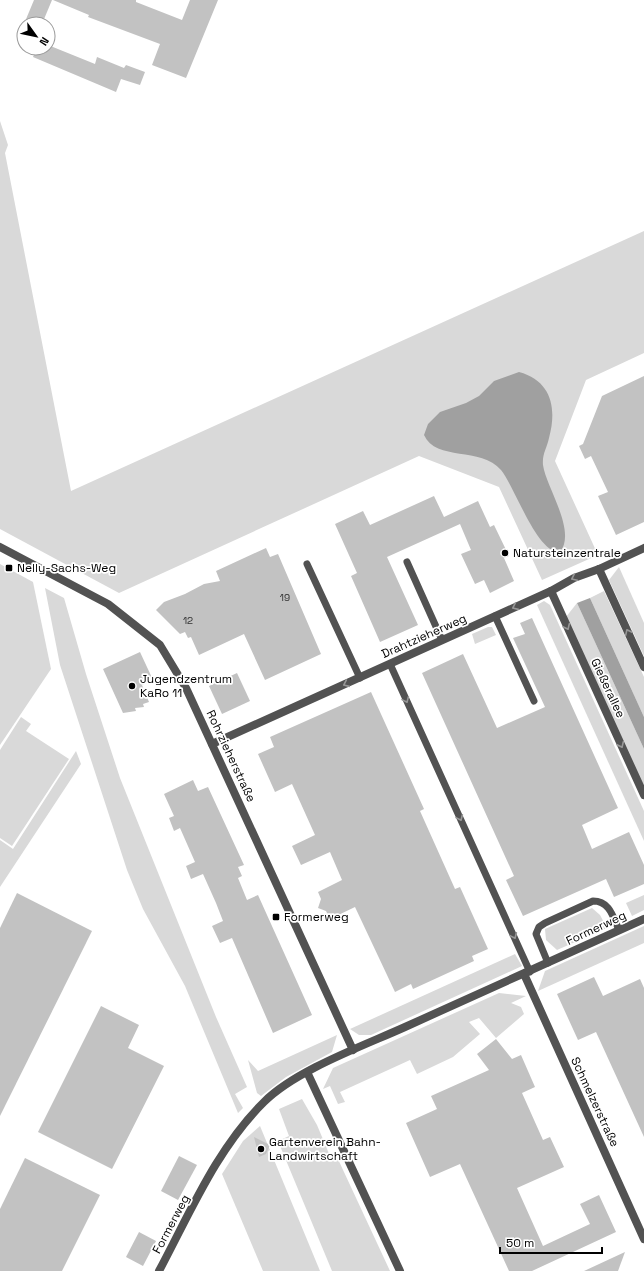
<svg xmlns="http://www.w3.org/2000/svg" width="644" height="1271" font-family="'Space Grotesk',sans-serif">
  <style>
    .green { fill: #d9d9d9 }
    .water { fill: #a0a0a0 }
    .building { fill: #c2c2c2 }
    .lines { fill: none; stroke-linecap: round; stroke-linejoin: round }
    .service { stroke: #525252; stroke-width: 7 }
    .minor { stroke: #525252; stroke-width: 8 }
    .oneway { stroke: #979797 }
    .poi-dot { fill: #000; stroke: #fff; stroke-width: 1.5 }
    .labels { text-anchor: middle; stroke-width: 3.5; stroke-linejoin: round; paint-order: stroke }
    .number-label { font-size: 10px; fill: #303030 }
    .poi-label { font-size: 12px; fill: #000; stroke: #fff; text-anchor: start }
    .street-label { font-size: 12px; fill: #000; stroke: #fff }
  </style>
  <rect width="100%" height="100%" fill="#fff"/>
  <!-- green -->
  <g class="green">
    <polygon points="0,121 8,145 5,153 71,491 644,231 644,353 586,380 555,461 598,555 542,580 499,487 419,456 119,593 0,529"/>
    <polygon points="0,564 33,582 51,669 0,745"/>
    <polygon points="619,567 644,623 644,656 609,580"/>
    <polygon points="45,588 64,598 86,674 120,778 216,1017 247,1087 235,1094 243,1108 238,1113 185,986 143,909 127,870 60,665"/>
    <polygon points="604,591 644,677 644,717 590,598"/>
    <polygon points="544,601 550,605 644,811 644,841 537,605"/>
    <polygon points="577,603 644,749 644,788 566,617"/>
    <polygon points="488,627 492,627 496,635 475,644 472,634"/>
    <polygon points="21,717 31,724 26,731 69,759 12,846 0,838 0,750"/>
    <polygon points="76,751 81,764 0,887 0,840 13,849"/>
    <polygon points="644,895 644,910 632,916 626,903"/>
    <polygon points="592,908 600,915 607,928 557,950 546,940 545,929"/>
    <polygon points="644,926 644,943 538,991 545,971"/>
    <polygon points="515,954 522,966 371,1035 359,1035 350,1029"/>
    <polygon points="499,993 526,996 511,1003 521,1007 524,1014 496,1038 479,1018 469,1022 480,1034 453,1057 417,1074 410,1060 340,1092 345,1102 338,1104 330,1086 323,1089 333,1068"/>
    <polygon points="337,1035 332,1052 286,1077 261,1096 257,1093 248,1060 258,1071"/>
    <polygon points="302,1099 317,1125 330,1156 337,1157 390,1271 332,1271 278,1141 289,1136 279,1109"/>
    <polygon points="260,1126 320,1271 263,1271 222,1174 243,1141"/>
  </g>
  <!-- water -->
  <g class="water">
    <path d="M519,372C552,381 557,409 549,438C547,448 542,454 543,465C546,487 577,531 560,552C537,554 515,487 501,470C481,446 436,462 424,435L428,424L440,412L466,403L479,396L494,381Z"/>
    <polygon points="590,598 644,717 644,749 577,603"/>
  </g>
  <!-- building -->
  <g class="building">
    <polygon points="34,0 52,0 42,24 24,24"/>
    <polygon points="53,0 136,0 136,2 182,20 190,0 218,0 186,78 152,65 160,44 88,17 89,15"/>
    <polygon points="48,45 95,64 97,57 124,68 126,65 145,72 140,85 121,79 116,92 33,57 37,48 48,48"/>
    <polygon points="644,376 644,522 616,535 598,496 608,492 591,456 585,459 579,446 583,444 602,396"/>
    <polygon points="434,496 444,517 478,501 490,527 494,525 509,556 504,558 514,581 490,593 484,580 475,584 461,554 471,550 460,524 387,557 418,625 380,642 351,576 357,573 335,524 363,511 370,525"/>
    <polygon points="266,548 270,557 278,554 321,654 265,680 244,634 199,655 191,637 188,638 185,632 180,634 156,610 164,602 185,594 204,584 220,581 216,571"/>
    <polygon points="532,618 618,808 582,825 592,849 629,832 644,865 644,884 614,897 606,879 523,916 506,880 514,876 422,673 463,654 497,728 545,707 513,638 525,634 520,623"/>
    <polygon points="140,652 153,680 142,685 149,702 143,704 144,707 135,708 136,711 123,713 103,669"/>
    <polygon points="237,673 250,701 222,714 209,686"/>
    <polygon points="371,692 424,809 420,811 455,889 460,887 488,949 472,956 474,961 413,989 411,984 395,992 355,907 330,919 326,911 318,908 321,899 318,892 342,880 330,852 301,865 292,846 315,835 292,784 275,792 258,754 274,747 270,737"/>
    <polygon points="193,780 198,791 208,787 244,865 238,867 242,876 238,878 247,900 258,895 312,1015 273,1033 232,938 220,943 212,926 223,921 216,903 203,874 191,879 186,866 195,862 180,828 174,831 169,818 174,816 164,794"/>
    <polygon points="17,893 92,931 0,1116 0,928"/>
    <polygon points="594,977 603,996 640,979 644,988 644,1137 596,1032 578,1040 557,994"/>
    <polygon points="101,1006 139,1025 128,1048 164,1066 112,1169 38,1132"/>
    <polygon points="496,1039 512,1059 521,1055 535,1087 522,1093 543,1140 550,1137 564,1167 517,1188 543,1246 590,1224 580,1204 599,1195 616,1232 532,1271 509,1271 460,1164 430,1177 406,1123 437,1109 431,1096 489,1070 477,1054"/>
    <polygon points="254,1137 270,1145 266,1154 259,1157"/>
    <polygon points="179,1156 197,1165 178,1200 161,1191"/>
    <polygon points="25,1158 100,1195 62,1271 0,1271 0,1209"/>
    <polygon points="139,1232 156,1241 143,1266 126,1257"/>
    <polygon points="625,1252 618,1271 584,1271"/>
  </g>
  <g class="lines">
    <!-- service -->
    <g class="service">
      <polyline points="407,562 442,640"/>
      <polyline points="307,564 360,678"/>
      <polyline points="495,616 534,701"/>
      <polyline points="390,664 530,972"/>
      <path d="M548,963L536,934L539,927L545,923L593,901C610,901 613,917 619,930"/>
    </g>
    <!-- minor -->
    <g class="minor">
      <polyline points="0,547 108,604 160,645 186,688 353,1050"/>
      <polyline points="599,569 644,667"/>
      <polyline points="551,591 644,795"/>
      <polyline points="212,744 551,591 574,578 599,569 644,548"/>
      <polyline points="524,974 644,1239"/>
      <polyline points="307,1072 400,1271"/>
      <path d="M159,1271C190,1213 217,1148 264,1102C296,1070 363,1046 405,1027C485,991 564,955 644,919"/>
    </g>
  </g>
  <!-- one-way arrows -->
  <defs><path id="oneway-chevron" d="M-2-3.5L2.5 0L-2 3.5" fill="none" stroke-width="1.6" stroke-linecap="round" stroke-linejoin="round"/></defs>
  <g class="oneway">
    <use href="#oneway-chevron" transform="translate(574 578) rotate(155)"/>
    <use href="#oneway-chevron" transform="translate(515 607) rotate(156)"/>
    <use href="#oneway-chevron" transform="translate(567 627) rotate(65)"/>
    <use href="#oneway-chevron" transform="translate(628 632) rotate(-115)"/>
    <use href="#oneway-chevron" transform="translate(346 684) rotate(156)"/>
    <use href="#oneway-chevron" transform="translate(406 700) rotate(66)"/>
    <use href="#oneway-chevron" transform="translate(621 745) rotate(65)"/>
    <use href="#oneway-chevron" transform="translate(460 818) rotate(66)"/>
    <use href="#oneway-chevron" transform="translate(514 936) rotate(66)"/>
  </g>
  <!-- markers -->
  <g class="poi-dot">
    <circle cx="505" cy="553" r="4"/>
    <rect x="5" y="564" width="8" height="8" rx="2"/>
    <circle cx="132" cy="686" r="4"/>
    <rect x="272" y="913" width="8" height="8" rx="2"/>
    <circle cx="261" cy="1149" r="4"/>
  </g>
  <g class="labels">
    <!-- number labels -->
    <g class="number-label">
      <text x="285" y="601">19</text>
      <text x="188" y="624">12</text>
    </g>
    <!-- poi labels -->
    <g class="poi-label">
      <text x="513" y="557">Natursteinzentrale</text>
      <text x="17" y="572">Nelly-Sachs-Weg</text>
      <text x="140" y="683">Jugendzentrum<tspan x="140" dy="14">KaRo 11</tspan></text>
      <text x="284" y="921">Formerweg</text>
      <text x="269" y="1146">Gartenverein Bahn-<tspan x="269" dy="14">Landwirtschaft</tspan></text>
    </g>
    <!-- street labels -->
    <g class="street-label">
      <text transform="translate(424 636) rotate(-24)" y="4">Drahtzieherweg</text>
      <text transform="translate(608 688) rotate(65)" y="4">Gießerallee</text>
      <text transform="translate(231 756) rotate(65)" y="4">Rohrzieherstraße</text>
      <text transform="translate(596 928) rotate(-25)" y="4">Formerweg</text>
      <text transform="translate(595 1102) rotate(65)" y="4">Schmelzerstraße</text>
      <text transform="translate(171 1224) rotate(-62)" y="4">Formerweg</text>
    </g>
  </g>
  <!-- north arrow -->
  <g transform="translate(36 36) rotate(123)"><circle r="19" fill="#ffffff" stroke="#999999"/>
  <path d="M0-3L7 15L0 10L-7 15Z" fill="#000000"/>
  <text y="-6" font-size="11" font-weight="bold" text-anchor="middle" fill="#000000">N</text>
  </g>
  <!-- scale -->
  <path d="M500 1247v6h102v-6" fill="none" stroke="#000000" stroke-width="2"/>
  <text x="506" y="1247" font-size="12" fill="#000000" stroke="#ffffff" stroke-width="3" paint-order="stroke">50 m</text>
</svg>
